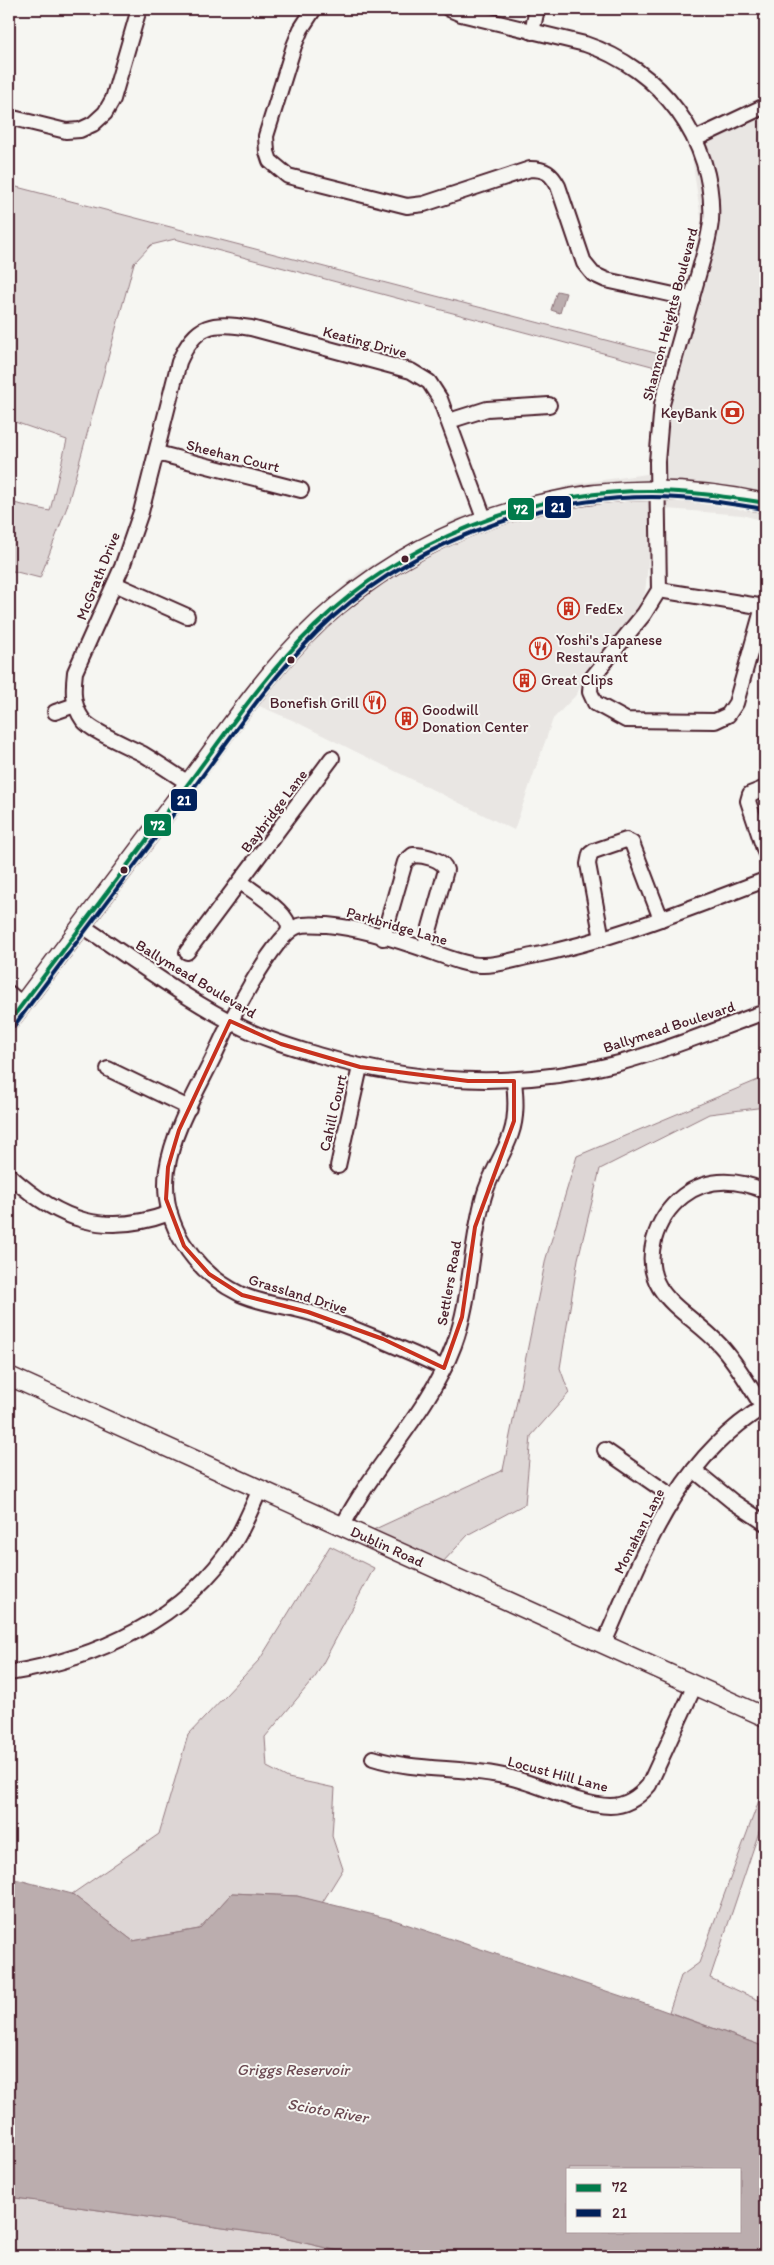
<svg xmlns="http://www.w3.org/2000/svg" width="774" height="2265" font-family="Itim,sans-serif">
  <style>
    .built { fill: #e9e6e3 }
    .green { fill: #ddd6d5; stroke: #947a80 }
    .water { fill: #bbadae; stroke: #8e747a; fill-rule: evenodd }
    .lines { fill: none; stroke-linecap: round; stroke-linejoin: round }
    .minor-casing { stroke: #4a1f2b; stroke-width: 18 }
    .major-casing { stroke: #4a1f2b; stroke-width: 21 }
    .minor { stroke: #f6f6f2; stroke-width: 14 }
    .major { stroke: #f6f6f2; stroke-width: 18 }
    .bus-1-casing { stroke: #f6f6f2; stroke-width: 8 }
    .bus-2-casing { stroke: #f6f6f2; stroke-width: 8 }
    .bus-1 { stroke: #007b4b; stroke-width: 4 }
    .bus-2 { stroke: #00205b; stroke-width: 4 }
    .marked { fill: none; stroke: #c8321e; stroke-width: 4; stroke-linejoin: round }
    .bus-dot { fill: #4a1f2b; stroke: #f6f6f2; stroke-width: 2 }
    .labels { text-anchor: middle; stroke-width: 4; stroke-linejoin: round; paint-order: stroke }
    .street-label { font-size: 15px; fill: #4a1f2b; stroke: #f6f6f2 }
    .poi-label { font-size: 15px; fill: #4a1f2b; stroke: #f6f6f2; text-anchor: start }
    .water-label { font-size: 16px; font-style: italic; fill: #6c4a52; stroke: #f6f6f2 }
    .line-badge { stroke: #f6f6f2; stroke-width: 2 }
    .badge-label { font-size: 14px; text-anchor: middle; font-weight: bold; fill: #fff }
  </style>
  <rect width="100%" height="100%" fill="#f6f6f2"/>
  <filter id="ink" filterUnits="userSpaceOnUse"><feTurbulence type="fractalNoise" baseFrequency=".02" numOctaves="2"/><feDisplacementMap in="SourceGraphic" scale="10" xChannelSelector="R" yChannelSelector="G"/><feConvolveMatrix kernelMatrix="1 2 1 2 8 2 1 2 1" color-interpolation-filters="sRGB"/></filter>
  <g filter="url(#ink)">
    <!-- built -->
    <polygon class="built" points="765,108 765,521 742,515 654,508 645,593 636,610 585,674 577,694 553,719 514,830 292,720 238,697 297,627 359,572 457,518 574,484 647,474 652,411 698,248 701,219 690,143"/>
    <!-- green -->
    <g class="green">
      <polygon points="9,185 667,356 663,369 175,239 151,245 134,263 67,507 40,578 9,570 9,502 50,511 67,440 9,420"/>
      <polygon points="765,1077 765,1107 709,1114 600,1169 578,1259 560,1368 569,1393 531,1436 525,1504 469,1534 442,1563 373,1530 503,1470 546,1258 577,1156"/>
      <polygon points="330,1546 374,1568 316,1676 265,1737 267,1767 288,1778 335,1788 332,1836 343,1869 322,1903 297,1896 232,1893 199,1929 133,1941 72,1894 159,1834 188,1735 260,1659"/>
      <polygon points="765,1784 765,1814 710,1978 765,2003 765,2047 669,2012 681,1976 699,1963"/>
      <polygon points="9,2197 271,2235 360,2256 9,2255"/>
    </g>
    <!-- water -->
    <g class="water">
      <polygon points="557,291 566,293 560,313 551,310"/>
      <path d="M9,1879L19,1880L72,1894L133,1941L199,1929L232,1893L297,1896L394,1920L654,2007L765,2047V2256H360L271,2235L9,2197ZM568,2169H740V2231H568Z"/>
    </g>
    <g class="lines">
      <defs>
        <g id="minor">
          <path d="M314,9L301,29L294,46L266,136L267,152L270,161L288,176L407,206L424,204L530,169C545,169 551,173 558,186L584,263L593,274L606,280L692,299"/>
          <path d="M449,9L461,14L585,44C659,68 716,140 711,221C710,230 708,239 706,247L662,404L657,462L659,590L644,614L591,679L590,692L595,703L626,720L715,721L728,715L736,703L763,607"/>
          <polyline points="532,32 537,9"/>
          <polyline points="9,117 66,131 80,130 93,124 105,113 113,99 139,9"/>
          <polyline points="695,139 765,106"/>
          <polyline points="449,421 487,409 549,405"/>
          <polyline points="157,453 301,490"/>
          <polyline points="115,584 187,616"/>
          <polyline points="659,590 765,607"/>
          <polyline points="55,712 75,705"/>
          <path d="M188,783C173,773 158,763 143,754C128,746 92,732 83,720C72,705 73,689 75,672L122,567L141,512L179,362C196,323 212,322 251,328L411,371L429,382L440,399L485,521"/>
          <polyline points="765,788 750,794 748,801 765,852"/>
          <path d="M241,882C253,892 295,915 288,932"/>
          <path d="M81,925C134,960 186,1000 243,1028C267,1040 292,1047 318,1055C416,1084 519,1089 619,1063C668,1050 717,1029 765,1012"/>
          <path d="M383,938L405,862L413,855C424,855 443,859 446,870L424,949"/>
          <polyline points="602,939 588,864 590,854 594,851 626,840 632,843 661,919"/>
          <polyline points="187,952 332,758"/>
          <polyline points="9,993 22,1004"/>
          <polyline points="108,1069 189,1108"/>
          <polyline points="338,1166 360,1067"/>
          <path d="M10,1176C60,1221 105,1237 170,1213"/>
          <path d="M444,1368C402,1348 361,1331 317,1315C292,1306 264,1305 240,1294C193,1271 160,1223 167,1170C173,1129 198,1090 215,1054C227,1027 273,935 298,926C307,923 318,925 327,925C362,928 399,940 432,952C447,957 464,965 481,965C497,966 516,959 532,956C612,940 688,909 765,880"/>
          <path d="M763,1407C749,1386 737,1363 720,1345C688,1310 640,1296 654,1240C659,1222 669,1207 683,1196C708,1177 737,1179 765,1191"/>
          <polyline points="605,1450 673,1497"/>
          <polyline points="694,1470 732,1501 765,1523"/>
          <path d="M343,1525C376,1462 429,1412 454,1345C472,1297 470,1245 484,1196C490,1174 504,1155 511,1134C517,1117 516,1099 514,1081"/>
          <path d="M604,1643C644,1553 676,1460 765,1406"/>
          <path d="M9,1673C96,1659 186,1619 235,1541C245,1525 252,1507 260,1489"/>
          <path d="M373,1758C417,1772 463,1766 508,1777C540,1784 577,1805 610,1806C626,1806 639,1797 649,1785L695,1685"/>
        </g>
        <g id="major">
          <path d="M9,1022C69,943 128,863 188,784C234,722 277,656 337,606C457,506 613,469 765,503"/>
          <path id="s1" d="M9,1376L765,1717"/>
        </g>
      </defs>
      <!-- minor casing -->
      <use href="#minor" class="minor-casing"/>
      <!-- major casing -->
      <use href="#major" class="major-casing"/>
      <!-- minor -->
      <use href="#minor" class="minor"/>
      <!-- major -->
      <use href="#major" class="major"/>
      <defs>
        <path id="bus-1" d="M9,1022C69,943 129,864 188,784C228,730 266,673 315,626C403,541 529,490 652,491C690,491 727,497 765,503"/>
        <path id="bus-2" d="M14,1026C73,947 132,868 192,790C232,736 269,680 317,632C403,547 531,497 652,497C690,497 727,503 764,509"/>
      </defs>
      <!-- bus-1 casing -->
      <use href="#bus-1" class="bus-1-casing"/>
      <!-- bus-2 casing -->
      <use href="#bus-2" class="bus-2-casing"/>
      <!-- bus-1 -->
      <use href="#bus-1" class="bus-1"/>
      <!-- bus-2 -->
      <use href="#bus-2" class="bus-2"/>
    </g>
  </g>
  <!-- marked area -->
  <path class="marked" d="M230,1021L281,1044L360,1067L468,1081H514V1121L475,1227L462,1317L444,1368L383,1339L308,1312L242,1295L209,1274L184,1246L166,1199L168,1167L179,1130Z"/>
  <!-- icons -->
  <defs>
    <symbol id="bank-ring" viewBox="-11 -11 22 22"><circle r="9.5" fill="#f6f6f2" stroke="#c8321e" stroke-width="1.5"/><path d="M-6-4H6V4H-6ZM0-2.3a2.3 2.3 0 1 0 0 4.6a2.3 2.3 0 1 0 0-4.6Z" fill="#c8321e"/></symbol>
    <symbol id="building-ring" viewBox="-11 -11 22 22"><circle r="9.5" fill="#f6f6f2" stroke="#c8321e" stroke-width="1.5"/><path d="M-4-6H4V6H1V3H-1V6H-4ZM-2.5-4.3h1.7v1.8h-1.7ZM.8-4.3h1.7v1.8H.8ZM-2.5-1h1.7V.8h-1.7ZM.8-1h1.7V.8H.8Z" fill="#c8321e"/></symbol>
    <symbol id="restaurant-ring" viewBox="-11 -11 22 22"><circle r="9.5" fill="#f6f6f2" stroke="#c8321e" stroke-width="1.5"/><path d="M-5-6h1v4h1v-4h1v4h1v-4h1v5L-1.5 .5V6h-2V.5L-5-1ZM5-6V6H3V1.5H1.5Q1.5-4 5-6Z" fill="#c8321e"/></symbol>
  </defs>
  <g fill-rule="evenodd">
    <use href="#bank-ring" x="720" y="400" width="25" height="25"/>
    <use href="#building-ring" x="556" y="596" width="25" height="25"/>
    <use href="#restaurant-ring" x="528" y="636" width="25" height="25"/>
    <use href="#building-ring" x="512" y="668" width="25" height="25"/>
    <use href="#restaurant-ring" x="362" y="690" width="25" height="25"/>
    <use href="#building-ring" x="394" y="706" width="25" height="25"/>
  </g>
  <!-- markers -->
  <g class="bus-dot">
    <circle cx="405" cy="559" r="4.5"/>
    <circle cx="291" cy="660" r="4.5"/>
    <circle cx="124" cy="870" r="4.5"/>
  </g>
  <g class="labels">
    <!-- street labels -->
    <g class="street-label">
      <text transform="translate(670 314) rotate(-75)" y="5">Shannon Heights Boulevard</text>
      <text transform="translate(365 342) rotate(15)" y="5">Keating Drive</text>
      <text transform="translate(233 456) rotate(14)" y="5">Sheehan Court</text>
      <text transform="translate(98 576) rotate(-68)" y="5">McGrath Drive</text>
      <text transform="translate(274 811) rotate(-53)" y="5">Baybridge Lane</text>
      <text transform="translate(397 926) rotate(16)" y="5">Parkbridge Lane</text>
      <text transform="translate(196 979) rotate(31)" y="5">Ballymead Boulevard</text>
      <text transform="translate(669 1027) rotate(-18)" y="5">Ballymead Boulevard</text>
      <text transform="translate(333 1113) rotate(-77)" y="5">Cahill Court</text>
      <text transform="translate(449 1283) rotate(-80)" y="5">Settlers Road</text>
      <text transform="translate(298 1294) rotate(17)" y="5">Grassland Drive</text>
      <text transform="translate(639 1531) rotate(-63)" y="5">Monahan Lane</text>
      <text dy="5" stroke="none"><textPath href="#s1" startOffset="415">Dublin Road</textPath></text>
      <text transform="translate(558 1774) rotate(15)" y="5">Locust Hill Lane</text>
    </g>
    <!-- poi labels -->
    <g class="poi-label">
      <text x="717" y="418" text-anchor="end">KeyBank</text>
      <text x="585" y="614">FedEx</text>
      <text x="556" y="645">Yoshi's Japanese<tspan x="556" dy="17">Restaurant</tspan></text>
      <text x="541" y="685">Great Clips</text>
      <text x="359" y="708" text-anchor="end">Bonefish Grill</text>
      <text x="422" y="715">Goodwill<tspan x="422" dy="17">Donation Center</tspan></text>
    </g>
    <!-- water labels -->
    <g class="water-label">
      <text x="293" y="2075">Griggs Reservoir</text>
      <text transform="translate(328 2110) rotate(10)" y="6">Scioto River</text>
    </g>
  </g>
  <g class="line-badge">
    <rect x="544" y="495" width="28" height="24" rx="5" fill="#00205b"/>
    <rect x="507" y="497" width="28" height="24" rx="5" fill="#007b4b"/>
    <rect x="170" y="788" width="28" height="24" rx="5" fill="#00205b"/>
    <rect x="143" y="813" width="29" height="24" rx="5" fill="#007b4b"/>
  </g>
  <g class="badge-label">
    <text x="558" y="512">21</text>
    <text x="521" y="514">72</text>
    <text x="184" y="805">21</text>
    <text x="158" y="830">72</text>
  </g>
  <!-- margin -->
  <rect width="774" height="2265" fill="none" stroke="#f6f6f2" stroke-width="30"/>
  <rect x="15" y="15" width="744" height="2235" fill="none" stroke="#4a1f2b" stroke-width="2" filter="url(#ink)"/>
  <!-- legend -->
  <rect x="566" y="2168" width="175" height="65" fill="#f6f6f2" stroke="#b1a0a2"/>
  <rect x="576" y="2184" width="25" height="8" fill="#007b4b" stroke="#b1a0a2"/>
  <text x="612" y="2192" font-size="15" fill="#4a1f2b">72</text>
  <rect x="576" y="2209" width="25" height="8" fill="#00205b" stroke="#b1a0a2"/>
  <text x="612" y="2218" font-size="15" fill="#4a1f2b">21</text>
</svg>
